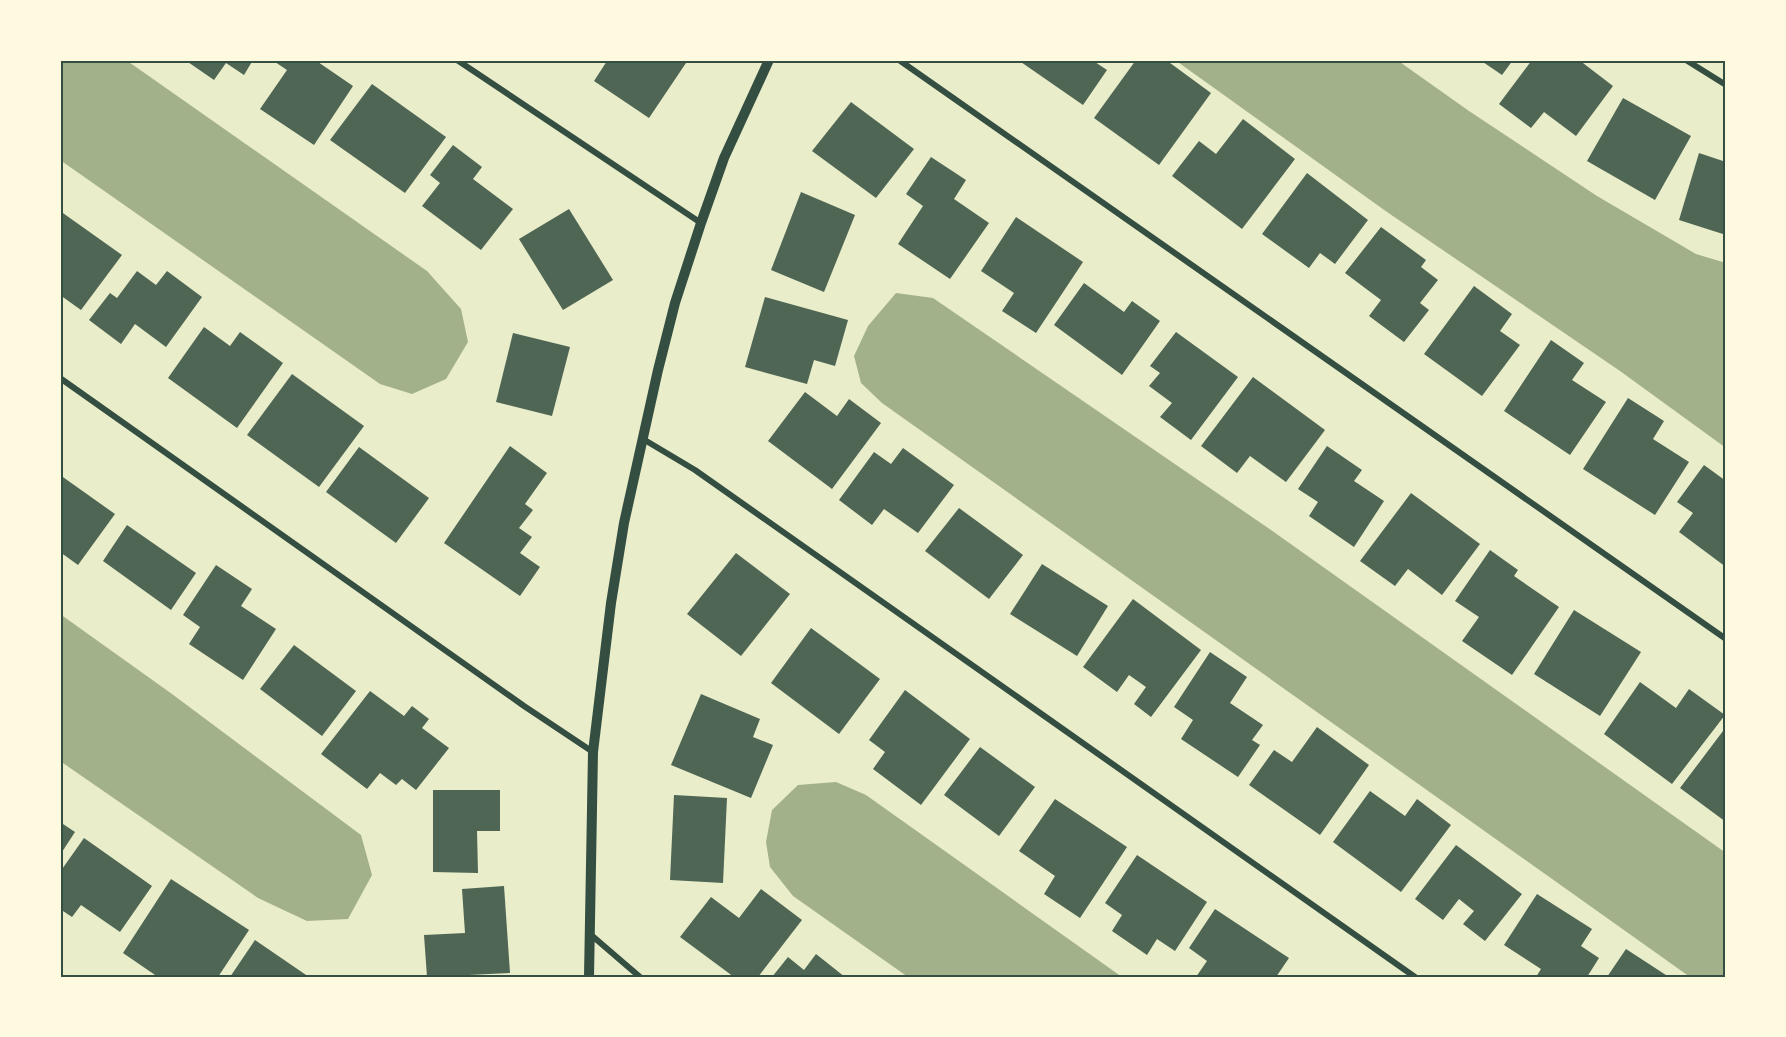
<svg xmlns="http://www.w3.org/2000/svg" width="1786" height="1037" font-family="Raleway,sans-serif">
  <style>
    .water { fill: #a3b18a }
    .building { fill: #4f6655 }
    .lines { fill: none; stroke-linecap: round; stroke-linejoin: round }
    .minor { stroke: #344e41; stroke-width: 6 }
    .tertiary { stroke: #344e41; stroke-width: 10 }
    .neatline { fill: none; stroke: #344e41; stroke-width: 2 }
  </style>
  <rect width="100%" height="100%" fill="#e9edc9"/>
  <!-- water -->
  <g class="water">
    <polygon points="60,60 126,60 427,271 461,309 468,342 446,379 412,394 380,384 60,160"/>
    <polygon points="1175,60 1397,60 1469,111 1597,196 1696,254 1726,263 1726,448 1620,371 1387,212"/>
    <polygon points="896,293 933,298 1271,530 1726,853 1726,977 1690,977 882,403 861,383 854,356 868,326"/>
    <polygon points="60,614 172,694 361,835 372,875 348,919 307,921 258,898 60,761"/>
    <polygon points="836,782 866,795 1122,977 908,977 793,896 770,867 766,842 772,810 798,785"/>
  </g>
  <!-- building -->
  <g class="building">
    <polygon points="185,60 253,60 244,75 226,63 214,80"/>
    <polygon points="272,60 319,60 318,62 353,86 314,145 260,109 287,70"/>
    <polygon points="605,60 688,60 649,118 594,81 607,61"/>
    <polygon points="1018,60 1097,60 1095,62 1107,70 1083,105"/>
    <polygon points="1136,60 1166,60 1211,93 1159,165 1094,118"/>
    <polygon points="1480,60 1513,60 1502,75"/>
    <polygon points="1532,60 1579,60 1613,86 1576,136 1544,112 1531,128 1499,104"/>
    <polygon points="372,84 446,137 405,193 330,140"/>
    <polygon points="1623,98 1691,136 1655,200 1587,161"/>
    <polygon points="851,102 914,149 876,198 812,151"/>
    <polygon points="1243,119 1295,159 1242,229 1172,176 1199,141 1216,154"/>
    <polygon points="453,145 482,167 473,179 513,209 481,250 422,206 440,183 430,175"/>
    <polygon points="1699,153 1726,162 1726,235 1679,220"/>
    <polygon points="931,157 966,180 954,199 989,223 950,279 898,244 923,206 906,194"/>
    <polygon points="1307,173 1368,220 1335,264 1320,253 1309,268 1262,234"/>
    <polygon points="801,192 855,215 824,292 771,270"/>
    <polygon points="569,209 613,280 563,310 519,239"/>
    <polygon points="60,211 122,255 81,310 60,295"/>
    <polygon points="1016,217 1083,262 1036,333 1002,311 1014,293 981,271"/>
    <polygon points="1381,227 1426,260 1421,267 1438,280 1420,303 1429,310 1404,342 1369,316 1381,300 1345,273"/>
    <polygon points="137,271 156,285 167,271 202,297 166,347 135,324 121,344 89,320 110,293 117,298"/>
    <polygon points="1084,283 1124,312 1132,301 1160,321 1122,375 1054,325"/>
    <polygon points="1474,286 1512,314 1500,331 1520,345 1482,396 1424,354"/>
    <polygon points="765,297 848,320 835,366 814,360 807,384 745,367"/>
    <polygon points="204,327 230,346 240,332 283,363 237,428 168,378"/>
    <polygon points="1176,332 1238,377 1191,440 1160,417 1172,403 1149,386 1160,373 1150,366"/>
    <polygon points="513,333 570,347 552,416 496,402"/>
    <polygon points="1551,340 1584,363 1572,380 1606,402 1570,455 1504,411"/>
    <polygon points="292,374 364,426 319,487 247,435"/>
    <polygon points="1253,377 1325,430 1286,482 1250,456 1237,473 1201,446"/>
    <polygon points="805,392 837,416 849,399 881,423 832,489 768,441"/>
    <polygon points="1628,398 1664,421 1653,439 1689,462 1655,515 1583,469"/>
    <polygon points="510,446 547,473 525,504 533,510 519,528 532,537 520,553 540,567 520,596 444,543"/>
    <polygon points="1327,446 1362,470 1354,481 1384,501 1354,547 1309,516 1318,502 1298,489"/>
    <polygon points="359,447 429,498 396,543 326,492"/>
    <polygon points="903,448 954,485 918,533 884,509 872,525 839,500 874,452 891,464"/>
    <polygon points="1704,465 1726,481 1726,567 1679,532 1693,513 1677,502"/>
    <polygon points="60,475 115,514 78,565 60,552"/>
    <polygon points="1411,493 1480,544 1442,595 1408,569 1395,586 1360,561"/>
    <polygon points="959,508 1023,555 989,599 925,551"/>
    <polygon points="127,525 196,573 171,610 103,561"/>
    <polygon points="1490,550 1518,570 1514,576 1559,607 1512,675 1462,641 1479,617 1455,601"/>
    <polygon points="736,553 790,594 741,656 687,614"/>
    <polygon points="1042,564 1108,606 1077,656 1010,614"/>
    <polygon points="216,565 252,589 241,606 276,629 243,680 189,644 200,627 183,615"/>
    <polygon points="1133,599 1201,650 1151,717 1134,704 1146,687 1129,675 1117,692 1083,667"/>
    <polygon points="1574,610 1641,652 1600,716 1534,674"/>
    <polygon points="811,628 880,679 839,734 771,683"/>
    <polygon points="294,645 356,691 322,736 260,689"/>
    <polygon points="1210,652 1247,677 1230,703 1263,725 1252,740 1260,745 1238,777 1181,739 1193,720 1174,707"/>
    <polygon points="1640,682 1676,708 1689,689 1725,715 1672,784 1604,734"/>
    <polygon points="905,690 970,739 921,805 873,769 885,752 869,740"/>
    <polygon points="370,691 404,716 412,706 429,719 422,728 449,748 416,790 402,779 396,785 380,773 367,789 321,754"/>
    <polygon points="701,694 760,719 753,737 773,745 751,798 671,765"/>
    <polygon points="1317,727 1369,765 1320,835 1249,785 1274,750 1292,762"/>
    <polygon points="1726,727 1726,822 1680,788"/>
    <polygon points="980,747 1035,787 999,836 944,795"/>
    <polygon points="433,790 500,790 500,831 477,831 478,873 433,872"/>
    <polygon points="1370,791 1405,816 1417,799 1451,825 1401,892 1333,842"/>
    <polygon points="674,795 727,798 723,883 670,880"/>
    <polygon points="1055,799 1127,847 1080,918 1044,894 1055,876 1019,851"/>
    <polygon points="60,822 75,832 60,855"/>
    <polygon points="84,838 152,886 120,932 81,905 72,917 60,909 60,872"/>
    <polygon points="1456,845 1522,894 1485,941 1463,924 1474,911 1459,899 1443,920 1415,899"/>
    <polygon points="1137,855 1207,902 1175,951 1157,939 1147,955 1112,931 1122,915 1105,903"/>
    <polygon points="171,879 249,930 218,977 158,977 123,953"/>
    <polygon points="504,886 510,973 427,977 424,935 465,933 462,889"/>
    <polygon points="761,889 802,920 758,977 734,977 680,937 711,897 739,918"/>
    <polygon points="1537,894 1592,929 1581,946 1599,958 1587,977 1536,977 1541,969 1504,945"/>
    <polygon points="1215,909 1289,958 1276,977 1196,977 1207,961 1189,948"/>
    <polygon points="255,940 309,977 230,977"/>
    <polygon points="1626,949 1669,977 1607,977"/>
    <polygon points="816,954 845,977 772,977 788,957 804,970"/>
  </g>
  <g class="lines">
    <!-- minor -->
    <g class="minor">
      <polyline points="457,60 701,223"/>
      <polyline points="899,60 1726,639"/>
      <polyline points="1686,60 1726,85"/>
      <polyline points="60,378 524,706 593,752"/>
      <polyline points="643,439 695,470 1415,977"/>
      <polyline points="590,934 640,977"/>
    </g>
    <!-- tertiary -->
    <polyline class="tertiary" points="589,977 593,752 611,603 624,523 658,370 675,303 701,223 724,158 769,60"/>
  </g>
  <!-- border -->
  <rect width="1786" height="1037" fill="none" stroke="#fefae0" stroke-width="123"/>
  <rect x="62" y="62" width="1662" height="914" class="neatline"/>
</svg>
